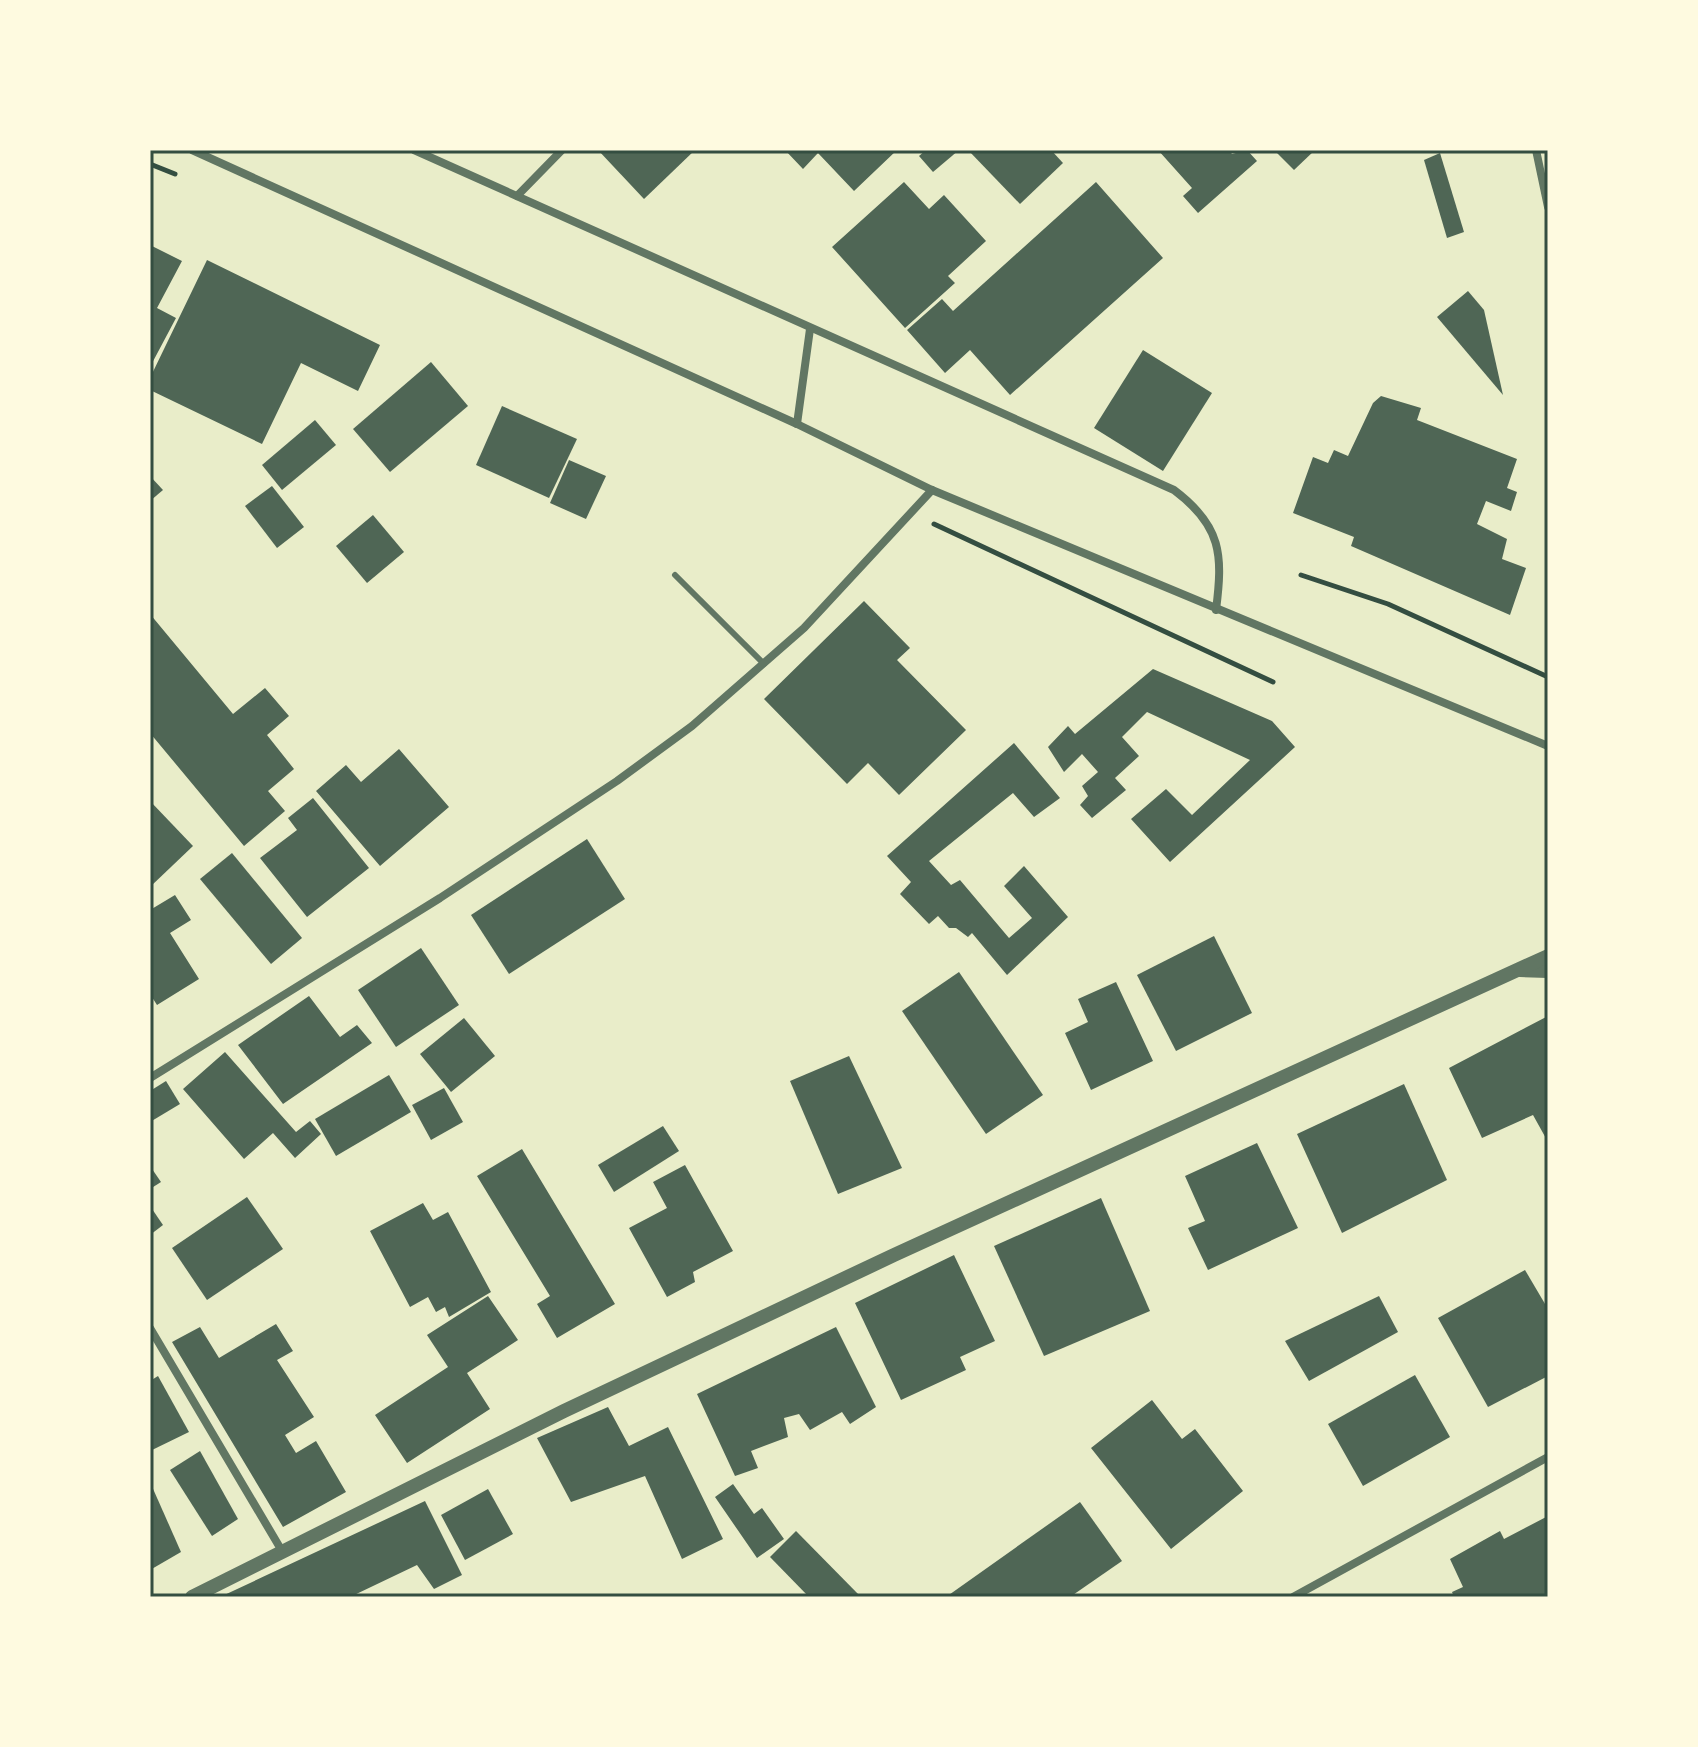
<svg xmlns="http://www.w3.org/2000/svg" width="1698" height="1747" font-family="'Fira Sans Condensed',sans-serif">
  <style>
    .building { fill: #4f6655 }
    .lines { fill: none; stroke-linecap: round; stroke-linejoin: round }
    .path { stroke: #344e41; stroke-width: 5 }
    .service { stroke: #617663; stroke-width: 6 }
    .minor { stroke: #617663; stroke-width: 8 }
    .tertiary { stroke: #617663; stroke-width: 14 }
    .neatline { fill: none; stroke: #344e41; stroke-width: 3 }
  </style>
  <rect width="100%" height="100%" fill="#e9edc9"/>
  <!-- building -->
  <g class="building">
    <polygon points="598,150 695,150 644,199"/>
    <polygon points="785,150 897,150 854,191 818,153 803,169"/>
    <polygon points="926,150 959,150 933,172 919,156"/>
    <polygon points="968,150 1051,150 1063,163 1020,204"/>
    <polygon points="1158,150 1229,150 1232,154 1247,150 1257,161 1198,213 1183,196 1192,188"/>
    <polygon points="1280,150 1315,150 1294,170 1277,153"/>
    <polygon points="1440,153 1464,232 1447,238 1424,160"/>
    <polygon points="904,182 929,209 944,195 986,241 948,276 955,283 905,328 832,247"/>
    <polygon points="1096,182 1163,258 1010,395 970,350 945,373 907,330 942,299 953,311"/>
    <polygon points="150,245 182,261 157,308 176,318 150,367"/>
    <polygon points="207,260 380,345 358,391 301,363 262,444 150,390 150,378"/>
    <polygon points="1468,291 1484,310 1503,395 1437,317"/>
    <polygon points="1143,350 1212,393 1163,471 1094,428"/>
    <polygon points="431,362 468,406 390,472 353,429"/>
    <polygon points="1381,396 1421,408 1417,420 1517,459 1507,488 1517,492 1511,511 1486,501 1477,524 1507,539 1502,559 1526,568 1510,615 1351,546 1354,537 1293,513 1313,457 1328,463 1334,450 1348,456 1373,403"/>
    <polygon points="502,406 577,439 549,498 476,465"/>
    <polygon points="315,420 336,445 282,490 262,465"/>
    <polygon points="569,460 606,476 586,519 550,503"/>
    <polygon points="150,476 163,490 150,501"/>
    <polygon points="272,486 304,527 277,548 245,506"/>
    <polygon points="373,515 404,552 367,583 336,546"/>
    <polygon points="864,601 910,648 897,660 966,730 899,795 868,763 847,784 764,699"/>
    <polygon points="150,614 233,714 265,688 289,716 267,735 294,769 268,791 285,811 244,846 150,733"/>
    <polygon points="1153,669 1272,721 1295,747 1170,862 1131,819 1166,789 1192,815 1250,760 1147,712 1122,737 1139,756 1115,778 1126,790 1092,818 1080,805 1088,796 1082,786 1098,772 1082,754 1064,772 1048,747 1068,726 1075,734"/>
    <polygon points="1014,743 1060,798 1034,817 1013,793 929,861 951,885 960,880 1009,938 1032,918 1004,886 1024,866 1068,917 1007,975 972,933 968,937 956,928 949,928 938,916 929,924 900,894 911,882 887,856"/>
    <polygon points="399,749 449,807 380,866 316,791 346,765 361,782"/>
    <polygon points="313,798 369,868 307,917 260,858 297,830 288,818"/>
    <polygon points="150,801 193,846 150,887"/>
    <polygon points="587,839 625,899 509,974 471,915"/>
    <polygon points="232,853 302,938 271,964 200,879"/>
    <polygon points="175,895 191,920 170,933 199,979 157,1005 150,994 150,910"/>
    <polygon points="1214,936 1252,1013 1176,1051 1137,975"/>
    <polygon points="421,948 459,1005 396,1047 358,990"/>
    <polygon points="959,972 1043,1095 986,1134 902,1011"/>
    <polygon points="1116,982 1153,1061 1091,1090 1065,1033 1088,1022 1078,999"/>
    <polygon points="309,996 340,1037 357,1025 372,1043 283,1104 238,1045"/>
    <polygon points="1548,1016 1548,1142 1533,1115 1482,1138 1449,1068"/>
    <polygon points="464,1018 495,1056 451,1092 420,1054"/>
    <polygon points="225,1052 296,1132 310,1121 321,1134 295,1158 273,1133 244,1159 183,1089"/>
    <polygon points="849,1056 902,1168 838,1194 790,1081"/>
    <polygon points="389,1075 411,1112 336,1156 315,1119"/>
    <polygon points="166,1081 180,1104 150,1122 150,1091"/>
    <polygon points="1404,1084 1447,1180 1342,1233 1297,1134"/>
    <polygon points="444,1088 463,1122 431,1140 412,1105"/>
    <polygon points="663,1126 679,1151 614,1192 598,1165"/>
    <polygon points="1257,1143 1298,1228 1208,1270 1188,1228 1205,1221 1185,1176"/>
    <polygon points="522,1149 615,1304 557,1338 537,1304 550,1296 477,1176"/>
    <polygon points="685,1165 733,1251 693,1272 695,1282 667,1297 629,1228 667,1208 653,1182"/>
    <polygon points="150,1166 161,1182 150,1189"/>
    <polygon points="247,1197 283,1249 207,1300 172,1248"/>
    <polygon points="1101,1198 1150,1311 1044,1356 994,1246"/>
    <polygon points="423,1203 433,1220 448,1212 491,1292 449,1317 445,1307 436,1312 428,1297 410,1307 370,1231"/>
    <polygon points="150,1206 163,1225 150,1235"/>
    <polygon points="954,1255 995,1341 960,1357 966,1370 901,1400 855,1303"/>
    <polygon points="1525,1270 1548,1309 1548,1376 1488,1407 1438,1318"/>
    <polygon points="488,1296 518,1340 467,1373 490,1409 407,1463 375,1415 448,1367 427,1335"/>
    <polygon points="1379,1296 1398,1332 1309,1381 1285,1341"/>
    <polygon points="276,1324 293,1351 277,1360 314,1417 285,1435 296,1453 316,1441 346,1492 283,1527 172,1342 200,1327 219,1358"/>
    <polygon points="836,1327 876,1407 850,1424 842,1412 810,1430 799,1414 784,1418 788,1437 751,1451 758,1468 735,1476 697,1394"/>
    <polygon points="1415,1375 1450,1437 1363,1486 1328,1424"/>
    <polygon points="158,1376 189,1432 150,1451 150,1381"/>
    <polygon points="1152,1400 1182,1439 1195,1429 1243,1491 1171,1549 1091,1448"/>
    <polygon points="608,1407 629,1446 668,1427 723,1539 682,1559 645,1476 571,1502 537,1438"/>
    <polygon points="200,1451 238,1519 212,1536 170,1470"/>
    <polygon points="150,1482 181,1552 150,1570"/>
    <polygon points="733,1484 754,1514 762,1508 784,1539 757,1558 715,1497"/>
    <polygon points="488,1489 513,1534 465,1560 441,1515"/>
    <polygon points="425,1501 462,1575 434,1589 417,1565 350,1597 220,1597"/>
    <polygon points="1080,1502 1122,1561 1070,1597 946,1597"/>
    <polygon points="1548,1516 1548,1597 1454,1597 1452,1592 1463,1587 1450,1559 1500,1531 1504,1539"/>
    <polygon points="796,1531 861,1597 809,1597 770,1557"/>
  </g>
  <g class="lines">
    <!-- path -->
    <g class="path">
      <polyline points="150,164 175,174"/>
      <polyline points="934,524 1273,682"/>
      <polyline points="1301,575 1388,604 1548,677"/>
    </g>
    <!-- service -->
    <polyline class="service" points="675,575 764,664"/>
    <!-- minor -->
    <g class="minor">
      <polyline points="192,150 797,424 932,490 1548,746"/>
      <path d="M414,150L1174,490C1222,526 1223,555 1216,610"/>
      <polyline points="1536,150 1548,207"/>
      <polyline points="517,196 562,150"/>
      <polyline points="797,424 810,329"/>
      <polyline points="150,1078 440,898 617,781 692,726 804,628 932,490"/>
      <polyline points="150,1328 282,1551"/>
      <polyline points="1293,1597 1548,1457"/>
    </g>
    <!-- tertiary -->
    <g class="tertiary">
      <polyline points="1520,970 1548,971"/>
      <polyline points="192,1597 564,1411 894,1255 1548,956"/>
    </g>
  </g>
  <!-- border -->
  <rect width="1698" height="1747" fill="none" stroke="#fefae0" stroke-width="304"/>
  <rect x="152" y="152" width="1394" height="1443" class="neatline"/>
</svg>
